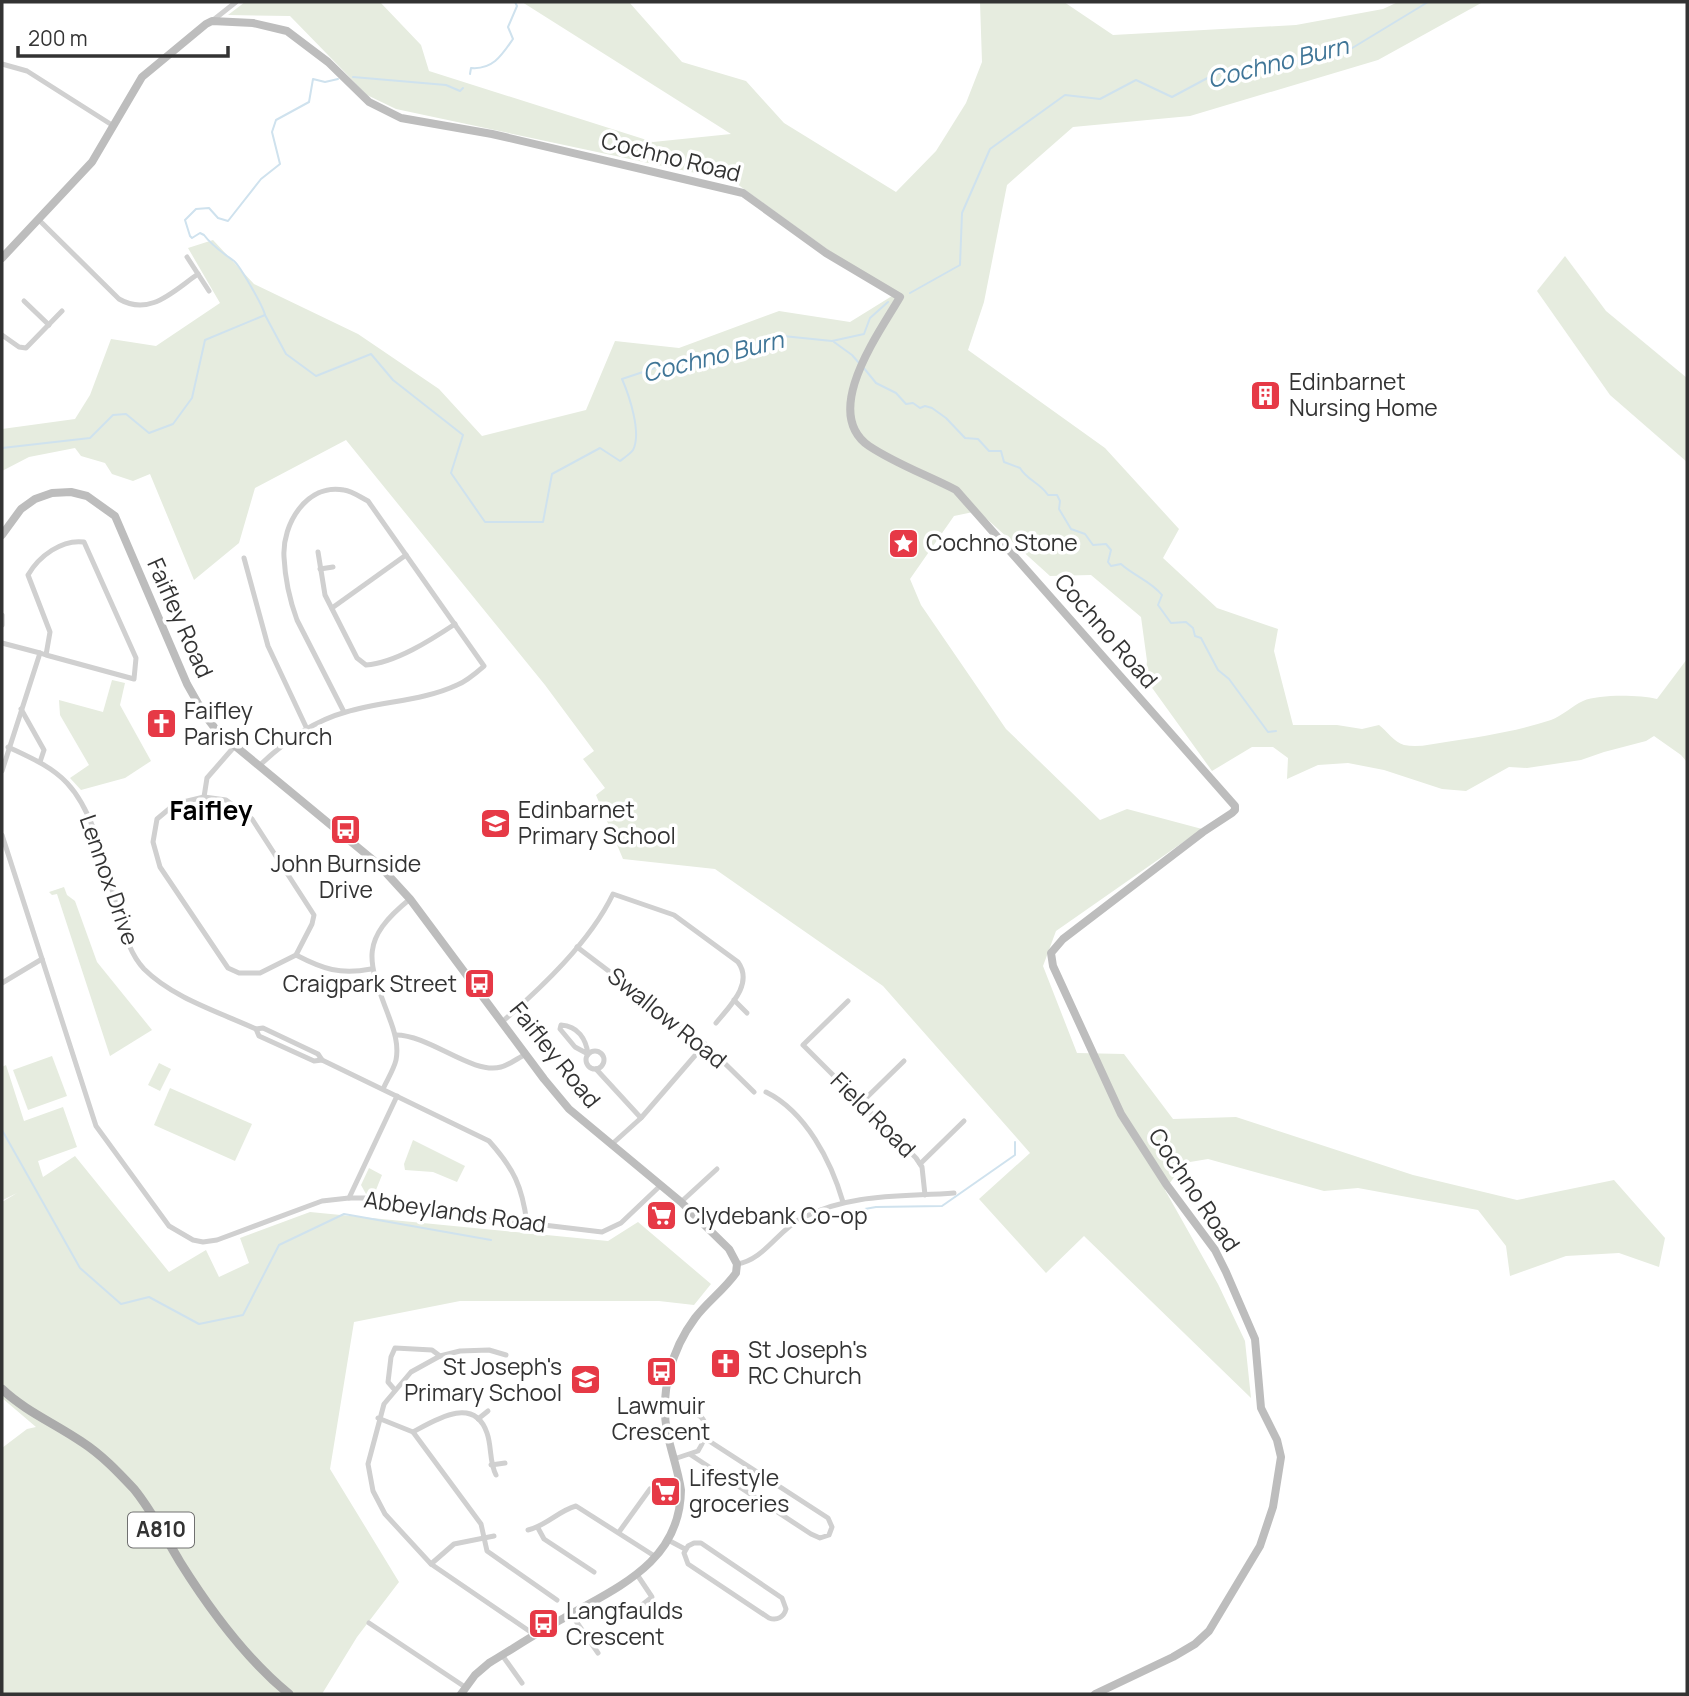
<svg xmlns="http://www.w3.org/2000/svg" width="1689" height="1696" font-family="Manrope,sans-serif">
  <style>
    .green { fill: #e6ecdf }
    .lines { fill: none; stroke-linecap: round; stroke-linejoin: round }
    .stream { stroke: #cfe2ee; stroke-width: 2 }
    .street { stroke: #d0d0d0; stroke-width: 5 }
    .secondary { stroke: #bdbdbd; stroke-width: 8 }
    .primary { stroke: #ababab; stroke-width: 9 }
    .labels { text-anchor: middle; stroke-width: 7; stroke-linejoin: round; paint-order: stroke }
    .shield { fill: #fff; stroke: #707070; stroke-width: 2 }
    .shield-label { font-size: 21px; font-weight: bold; fill: #333 }
    .street-label { font-size: 23px; fill: #333; stroke: #fff }
    .poi-label { font-size: 23px; fill: #333; stroke: #fff; text-anchor: start }
    .water-label { font-size: 24px; font-style: italic; fill: #3f7597; stroke: #fff }
    .quarter-label { font-size: 26px; font-weight: bold; fill: #000; stroke: #fff }
  </style>
  <rect width="100%" height="100%" fill="#fff"/>
  <!-- green -->
  <g class="green">
    <path d="M245,2H380L421,45L429,71L653,142L731,134L522,2H629L682,62L746,81L784,123L896,192L936,151L966,103L982,62L980,2H1064L1113,35L1296,25L1383,9L1398,2H1483L1378,60L1190,116L1073,127L1007,185L984,302L968,350L1105,448L1179,529L1163,558L1217,608L1278,629L1274,651L1293,725H1337L1362,729L1379,725C1387,731 1394,742 1404,745C1418,748 1432,744 1446,742C1480,737 1518,731 1551,720C1562,716 1572,706 1583,701C1600,694 1639,695 1657,699L1687,659V762L1681,755L1654,736L1646,741L1604,752L1581,760L1527,768L1509,767L1466,791L1442,789L1384,770L1348,763L1318,765L1287,779L1288,758L1273,747H1252L1212,771L1145,678L1147,661L1141,617L1091,575L1050,576L978,511L954,516L910,579L921,605L1006,729L1100,820L1127,809L1202,829L1056,931L1043,966L1077,1053L1124,1054L1173,1119L1236,1117L1413,1175L1517,1200L1614,1180L1665,1238L1659,1267L1619,1253L1566,1256L1510,1276L1506,1246L1478,1210L1358,1188L1324,1191L1208,1159L1184,1163L1165,1190L1218,1284L1245,1341L1251,1398L1084,1236L1046,1273L979,1199L1030,1153L883,986L715,869L623,859L596,795L605,788L583,759L594,751L545,685L346,440L255,488L239,543L194,580L150,474L133,481L112,474L105,463L81,456L75,448L29,457L2,471V429L75,419L90,395L111,339L156,346L220,303L188,248L213,240L254,284L358,334L439,389L482,436L586,410L615,341L679,348L779,311L850,322L892,296L733,181L396,109L367,95L290,16L228,15Z"/>
    <polygon points="1565,256 1606,311 1687,378 1687,462 1610,395 1537,291"/>
    <polygon points="112,680 125,683 120,705 151,761 125,778 81,790 70,778 89,765 60,715 59,700 103,712"/>
    <polygon points="64,887 67,895 75,901 97,962 152,1030 110,1056 57,894 52,895 49,892"/>
    <polygon points="52,1056 67,1096 28,1110 13,1070"/>
    <polygon points="159,1063 171,1069 160,1091 148,1085"/>
    <polygon points="6,1065 24,1121 63,1107 77,1147 38,1161 43,1177 75,1156 169,1272 206,1250 219,1277 249,1263 240,1238 310,1212 608,1241 638,1222 711,1284 694,1305 659,1301 460,1301 354,1322 330,1469 399,1582 357,1637 322,1694 2,1694 2,1448 27,1429 36,1427 2,1398 2,1202 17,1193 3,1200 2,1197 2,1067"/>
    <polygon points="170,1088 252,1124 235,1161 154,1125"/>
    <polygon points="413,1140 465,1166 457,1182 433,1172 405,1170 404,1164"/>
    <polygon points="369,1168 382,1175 374,1195 366,1194 361,1185"/>
  </g>
  <g class="lines">
    <!-- stream -->
    <g class="stream">
      <path d="M470,74L471,68C493,70 502,55 513,39L508,27L517,6L515,2"/>
      <polyline points="353,77 446,85 460,91 463,88"/>
      <polyline points="910,293 960,265 962,213 990,149 1065,95 1100,99 1136,80 1172,97 1215,74 1344,53 1428,2"/>
      <path d="M265,315C263,306 240,266 234,261C223,253 212,246 204,235L200,233L192,238L190,236L185,220L196,209L209,208L218,218L228,221L261,179L280,164L272,132L276,120L309,102L313,79L325,82L338,79"/>
      <polyline points="834,342 852,355 859,363"/>
      <path d="M863,367L876,383L896,393L906,404L913,403L920,408L925,406L932,408L946,418L965,438L978,439L989,451H1001L1004,462L1020,468C1027,480 1040,483 1048,495H1057L1060,501L1059,509L1071,529L1085,534L1093,545L1106,544L1111,550L1108,562L1111,566L1121,564C1134,576 1151,581 1162,595L1158,605L1171,623L1186,622L1193,628L1195,636L1201,638L1218,670L1229,679L1268,732L1276,731"/>
      <path d="M2,448L90,438L113,415L126,414L149,433L173,424L192,398L205,340L265,315L286,354L316,376L371,354L393,380L463,435L451,473L485,522H543L552,474L600,448L620,461C624,458 630,454 633,450C642,433 629,395 622,379L655,368L714,359L783,336L832,341L864,334L870,318L888,302"/>
      <polyline points="2,1130 80,1268 121,1304 149,1297 199,1324 243,1315 279,1245 344,1214 491,1240"/>
      <polyline points="819,1215 825,1216 876,1207 942,1206 1015,1155 1015,1142"/>
    </g>
    <!-- street -->
    <g class="street">
      <polyline points="212,21 236,2"/>
      <polyline points="2,64 27,71 112,125"/>
      <path d="M38,219L119,299C150,317 173,291 198,274"/>
      <polyline points="187,257 209,291"/>
      <polyline points="24,301 49,325"/>
      <polyline points="2,335 19,347 26,348 62,311"/>
      <path d="M318,552L325,595L357,658L366,665C395,663 431,640 455,624"/>
      <polyline points="244,558 268,646 307,729"/>
      <polyline points="320,569 333,567"/>
      <polyline points="332,608 406,555"/>
      <polyline points="2,615 2,625"/>
      <path d="M2,643L40,653L46,655L134,679L136,658L84,542C62,539 39,556 28,575L50,632L46,655"/>
      <polyline points="21,709 44,750 40,762"/>
      <path d="M8,747C29,757 51,766 67,783C96,814 106,871 118,911C124,931 129,953 144,969C173,998 219,1012 256,1029L263,1028L318,1054L322,1060L489,1141C514,1169 522,1186 527,1223"/>
      <path d="M259,766C283,743 313,721 346,712C383,701 423,701 457,685C467,681 476,673 484,666L368,501C360,497 352,491 344,490C307,483 282,524 284,557C285,578 290,601 297,620L344,712"/>
      <polyline points="2,771 40,653"/>
      <polygon points="204,797 226,800 252,819 314,915 312,924 296,955 260,973 239,973 228,968 160,867 153,842 157,819 175,804"/>
      <polyline points="204,797 207,778 234,747"/>
      <polyline points="2,835 96,1126 169,1226 193,1240 203,1242 217,1240 322,1201 349,1198 371,1198 527,1223 602,1232 621,1223 661,1185"/>
      <polyline points="577,947 705,1044 754,1092"/>
      <path d="M296,955C323,969 340,975 371,969"/>
      <polyline points="2,983 42,959"/>
      <polyline points="734,1000 747,1013"/>
      <polyline points="848,1001 803,1045 916,1158 922,1167 925,1195"/>
      <path d="M502,1022C542,987 590,942 613,894L674,915L738,962C754,984 729,1007 716,1023"/>
      <path d="M561,1025C578,1026 586,1039 588,1054L575,1047L560,1029Z"/>
      <polyline points="256,1029 259,1036 314,1061 322,1060"/>
      <path d="M396,1035C430,1035 472,1075 501,1067C509,1065 518,1058 526,1054"/>
      <circle cx="595" cy="1060" r="9"/>
      <polyline points="596,1069 641,1118"/>
      <path d="M383,1089C387,1080 394,1069 396,1060C399,1045 394,1030 389,1017C368,961 358,941 410,899"/>
      <path d="M766,1092C806,1112 831,1161 843,1202"/>
      <polyline points="861,1103 904,1061"/>
      <polyline points="611,1145 641,1118 705,1044"/>
      <polyline points="920,1164 964,1121"/>
      <polyline points="349,1198 397,1096"/>
      <polyline points="681,1202 717,1169"/>
      <path d="M737,1264C764,1260 778,1230 802,1218C850,1193 902,1197 954,1193"/>
      <polyline points="506,1355 489,1350 460,1351 440,1356 411,1372 384,1404 368,1464 373,1491 385,1514 431,1564 535,1635"/>
      <polyline points="394,1389 388,1382 391,1357 395,1348 432,1350 440,1356"/>
      <path d="M665,1409C697,1406 718,1419 698,1451L674,1459"/>
      <polyline points="378,1418 413,1432 481,1524 487,1551 557,1600"/>
      <polyline points="478,1419 488,1411"/>
      <path d="M413,1432C435,1420 474,1395 487,1433C492,1447 489,1461 496,1475"/>
      <polyline points="691,1455 811,1534 820,1538 829,1535 832,1527 828,1518 706,1439"/>
      <polyline points="491,1465 505,1463"/>
      <polyline points="538,1528 544,1539 594,1572"/>
      <path d="M528,1530C546,1526 558,1511 576,1506L656,1557"/>
      <polyline points="619,1532 650,1489"/>
      <polyline points="668,1540 685,1549"/>
      <path d="M694,1543H701L782,1598L786,1609C784,1617 777,1621 769,1618L688,1564L684,1553L688,1546Z"/>
      <polyline points="431,1564 454,1544 494,1536"/>
      <polyline points="571,1614 598,1653"/>
      <polyline points="627,1617 652,1597 638,1576"/>
      <polyline points="369,1623 465,1687"/>
      <polyline points="502,1655 522,1683"/>
    </g>
    <!-- secondary -->
    <g class="secondary">
      <path d="M2,258L92,162L142,77L206,24L212,21L253,23L287,31L328,62L369,102L401,118L492,134L743,193L826,253L900,297C880,332 820,412 869,446C896,464 927,475 956,490L1235,806V810L1232,813L1203,832L1063,939L1051,953L1053,966L1121,1114L1166,1184L1215,1250L1226,1272L1255,1339L1261,1408L1277,1440L1281,1457L1273,1507L1260,1546L1209,1631L1195,1644L1173,1657L1095,1694"/>
      <path d="M2,535L21,509L35,499L52,493L71,492L87,496L115,516L187,684L204,714L217,731L378,864L410,899L544,1079L569,1109L681,1202L729,1249L737,1264L736,1273C724,1290 707,1302 695,1318C671,1350 660,1392 667,1432C671,1451 678,1470 681,1490C680,1563 617,1587 564,1618C538,1632 514,1648 489,1663L475,1675L461,1694"/>
    </g>
    <!-- primary -->
    <path class="primary" d="M2,1389C25,1411 56,1424 82,1442C102,1455 118,1472 134,1489C152,1511 165,1537 180,1562C210,1610 245,1658 289,1694"/>
  </g>
  <!-- icons -->
  <defs>
    <symbol id="building-square" viewBox="-11 -11 22 22"><rect x="-9" y="-9" width="18" height="18" rx="4" fill="#e63946" stroke="#fff"/><path d="M-4-6H4V6H1V3H-1V6H-4ZM-2.5-4.3h1.7v1.8h-1.7ZM.8-4.3h1.7v1.8H.8ZM-2.5-1h1.7V.8h-1.7ZM.8-1h1.7V.8H.8Z" fill="#fff"/></symbol>
    <symbol id="sight-square" viewBox="-11 -11 22 22"><rect x="-9" y="-9" width="18" height="18" rx="4" fill="#e63946" stroke="#fff"/><path d="M0-6L1.8-2.2L6-1.7L2.9 1.2L3.7 5.4L0 3.3L-3.7 5.4L-2.9 1.2L-6-1.7L-1.8-2.2Z" fill="#fff"/></symbol>
    <symbol id="church-square" viewBox="-11 -11 22 22"><rect x="-9" y="-9" width="18" height="18" rx="4" fill="#e63946" stroke="#fff"/><path d="M-1.2-6h2.4v3.5h3.3v2.4h-3.3V6h-2.4V-.1h-3.3v-2.4h3.3Z" fill="#fff"/></symbol>
    <symbol id="school-square" viewBox="-11 -11 22 22"><rect x="-9" y="-9" width="18" height="18" rx="4" fill="#e63946" stroke="#fff"/><path d="M0-5L7-2L0 1L-7-2ZM-4 1L0 2.5L4 1V4Q0 6-4 4Z" fill="#fff"/></symbol>
    <symbol id="bus-square" viewBox="-11 -11 22 22"><rect x="-9" y="-9" width="18" height="18" rx="4" fill="#e63946" stroke="#fff"/><path d="M-5-6H5V4H4V6H2V4H-2V6H-4V4H-5ZM-3.5-4V0h7V-4ZM-3.5 1.2v1.5H-2V1.2ZM2 1.2v1.5H3.5V1.2Z" fill="#fff"/></symbol>
    <symbol id="supermarket-square" viewBox="-11 -11 22 22"><rect x="-9" y="-9" width="18" height="18" rx="4" fill="#e63946" stroke="#fff"/><path d="M-6-5.5h2.5l.6 2H6L4.5 2H-2.5L-4.4-4H-6ZM-1.5 3.2a1.3 1.3 0 1 0 .1 0ZM3 3.2a1.3 1.3 0 1 0 .1 0Z" fill="#fff"/></symbol>
  </defs>
  <g fill-rule="evenodd">
    <use href="#building-square" x="1248" y="378" width="35" height="35"/>
    <use href="#sight-square" x="886" y="526" width="35" height="35"/>
    <use href="#church-square" x="144" y="706" width="35" height="35"/>
    <use href="#school-square" x="478" y="806" width="35" height="35"/>
    <use href="#bus-square" x="328" y="812" width="35" height="35"/>
    <use href="#bus-square" x="462" y="966" width="35" height="35"/>
    <use href="#supermarket-square" x="644" y="1198" width="35" height="35"/>
    <use href="#church-square" x="708" y="1346" width="35" height="35"/>
    <use href="#bus-square" x="644" y="1354" width="35" height="35"/>
    <use href="#school-square" x="568" y="1362" width="35" height="35"/>
    <use href="#supermarket-square" x="648" y="1474" width="35" height="35"/>
    <use href="#bus-square" x="526" y="1606" width="35" height="35"/>
  </g>
  <g class="labels">
    <!-- shield labels -->
    <rect class="shield" x="128" y="1512.5" width="66" height="35" rx="5"/>
    <g class="shield-label">
      <text x="161" y="1537">A810</text>
    </g>
    <!-- street labels -->
    <g class="street-label">
      <text transform="translate(671 157) rotate(14)" y="8">Cochno Road</text>
      <text transform="translate(180 618) rotate(66)" y="8">Faifley Road</text>
      <text transform="translate(1106 631) rotate(49)" y="8">Cochno Road</text>
      <text transform="translate(109 880) rotate(71)" y="8">Lennox Drive</text>
      <text transform="translate(667 1018) rotate(39)" y="8">Swallow Road</text>
      <text transform="translate(555 1055) rotate(51)" y="8">Faifley Road</text>
      <text transform="translate(873 1115) rotate(45)" y="8">Field Road</text>
      <text transform="translate(1194 1190) rotate(56)" y="8">Cochno Road</text>
      <text transform="translate(455 1212) rotate(8)" y="8">Abbeylands Road</text>
    </g>
    <!-- poi labels -->
    <g class="poi-label">
      <text x="1289" y="390">Edinbarnet<tspan x="1289" dy="26">Nursing Home</tspan></text>
      <text x="926" y="551">Cochno Stone</text>
      <text x="184" y="719">Faifley<tspan x="184" dy="26">Parish Church</tspan></text>
      <text x="518" y="818">Edinbarnet<tspan x="518" dy="26">Primary School</tspan></text>
      <text x="346" y="872" text-anchor="middle">John Burnside<tspan x="346" dy="26">Drive</tspan></text>
      <text x="457" y="992" text-anchor="end">Craigpark Street</text>
      <text x="684" y="1224">Clydebank Co-op</text>
      <text x="748" y="1358">St Joseph's<tspan x="748" dy="26">RC Church</tspan></text>
      <text x="562" y="1375" text-anchor="end">St Joseph's<tspan x="562" dy="26">Primary School</tspan></text>
      <text x="661" y="1414" text-anchor="middle">Lawmuir<tspan x="661" dy="26">Crescent</tspan></text>
      <text x="689" y="1486">Lifestyle<tspan x="689" dy="26">groceries</tspan></text>
      <text x="566" y="1619">Langfaulds<tspan x="566" dy="26">Crescent</tspan></text>
    </g>
    <!-- water labels -->
    <g class="water-label">
      <text transform="translate(1278 63) rotate(-14)" y="8">Cochno Burn</text>
      <text transform="translate(713 357) rotate(-14)" y="8">Cochno Burn</text>
    </g>
    <!-- quarter labels -->
    <g class="quarter-label">
      <text x="211" y="820">Faifley</text>
    </g>
  </g>
  <!-- border -->
  <rect width="1689" height="1696" fill="none" stroke="#333333" stroke-width="7"/>
  <!-- scale -->
  <path d="M18 46v10h210v-10" fill="none" stroke="#333333" stroke-width="3.5"/>
  <text x="28" y="46" font-size="21" fill="#333333" stroke="#ffffff" stroke-width="5" paint-order="stroke">200 m</text>
</svg>
